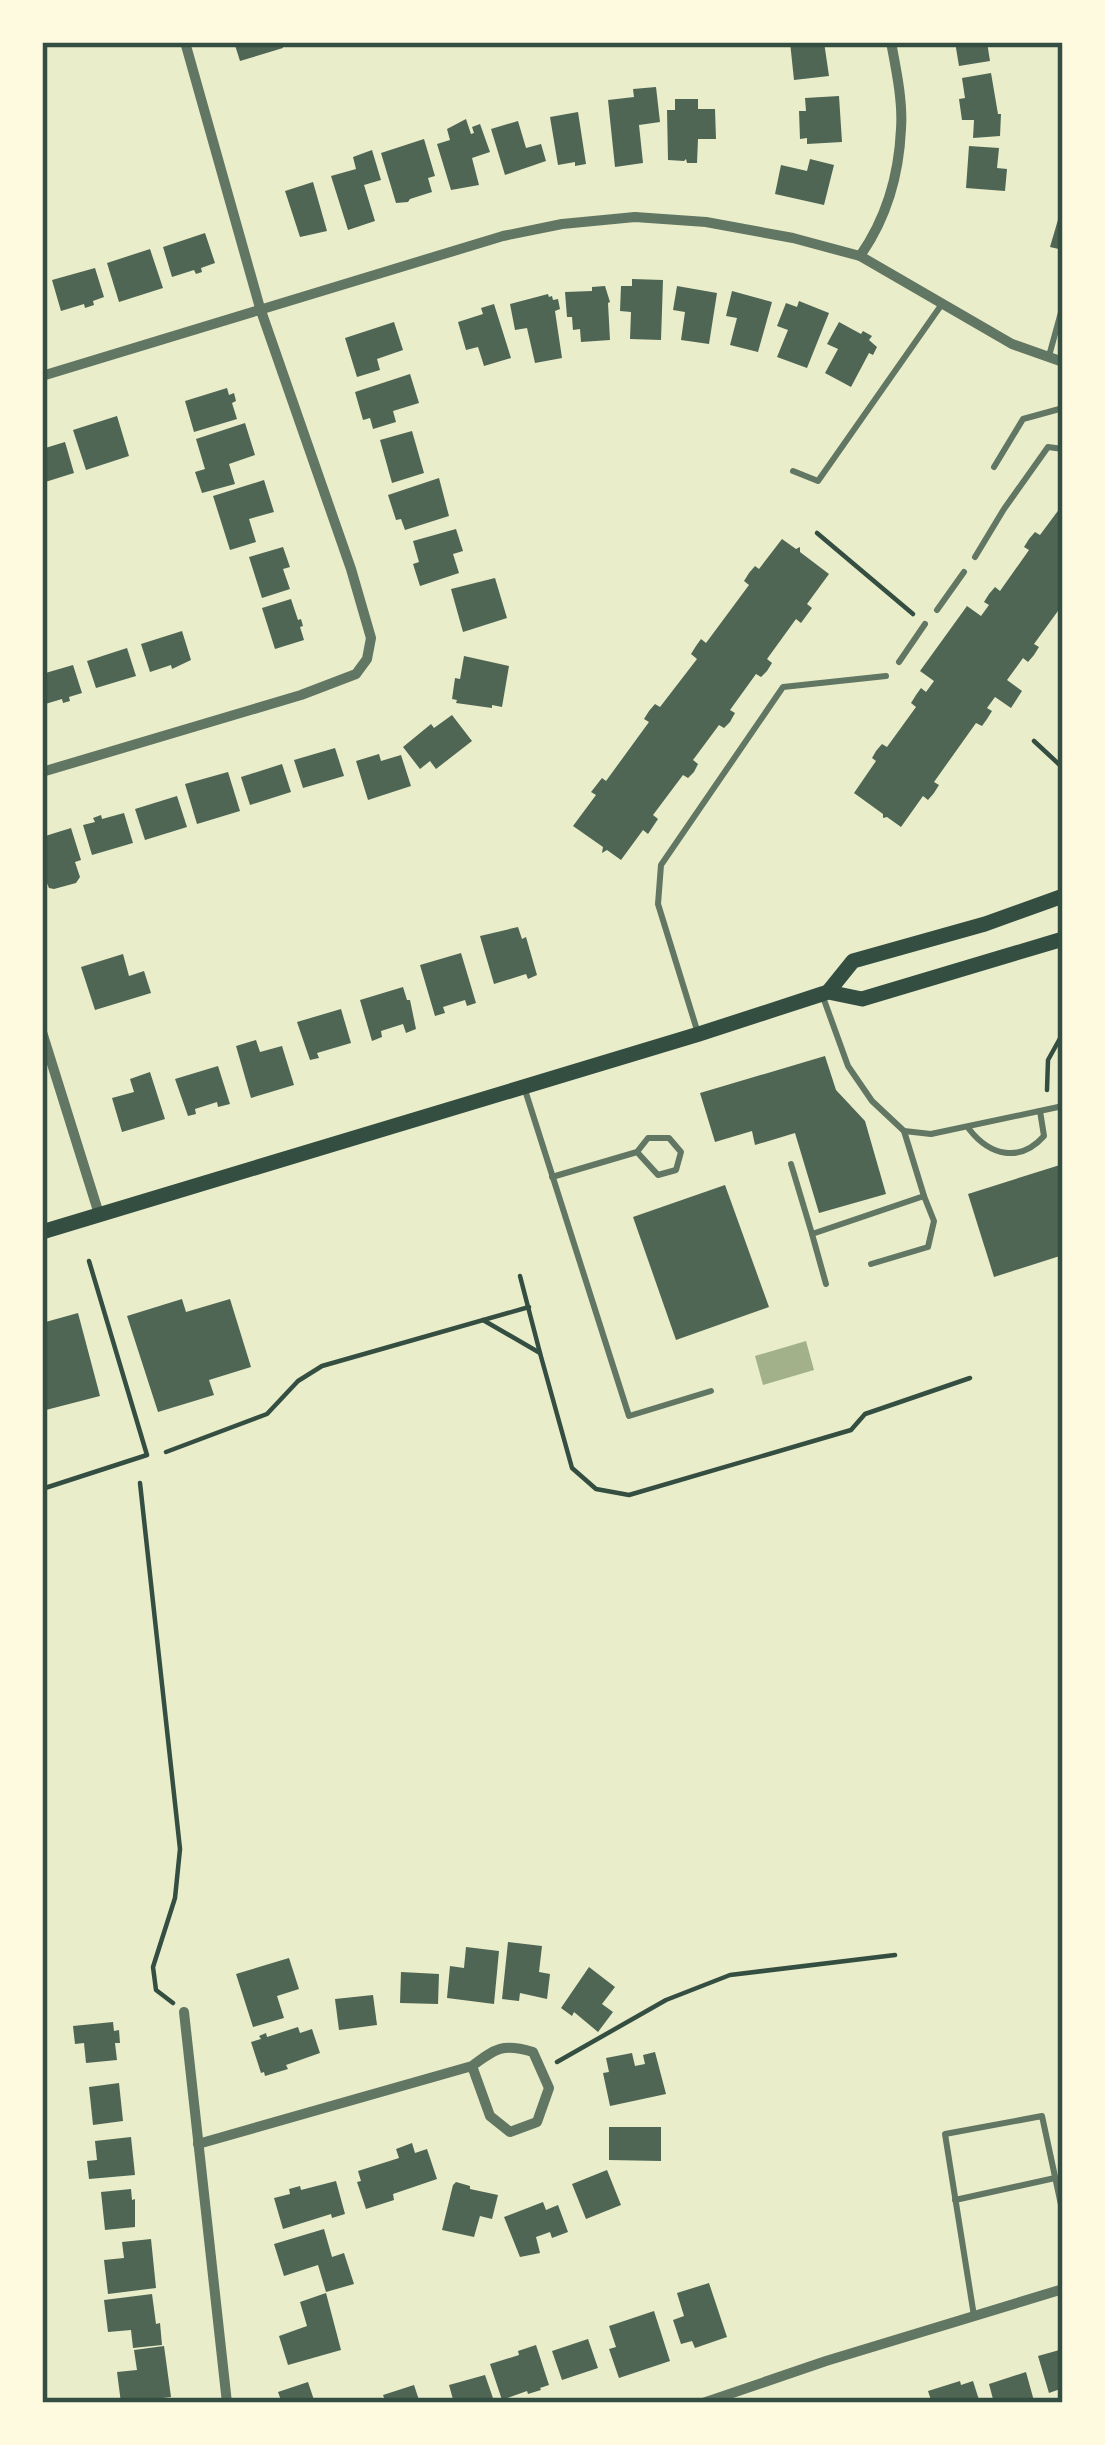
<svg xmlns="http://www.w3.org/2000/svg" width="1105" height="2445" font-family="Quicksand,sans-serif">
  <style>
    .water { fill: #a3b18a }
    .building { fill: #4f6655 }
    .lines { fill: none; stroke-linecap: round; stroke-linejoin: round }
    .path { stroke: #344e41; stroke-width: 4.5 }
    .service { stroke: #617663; stroke-width: 6 }
    .minor { stroke: #617663; stroke-width: 10 }
    .secondary { stroke: #344e41; stroke-width: 15 }
    .neatline { fill: none; stroke: #344e41; stroke-width: 4.5 }
  </style>
  <rect width="100%" height="100%" fill="#e9edc9"/>
  <!-- water -->
  <polygon class="water" points="806,1341 814,1370 763,1385 755,1356"/>
  <!-- building -->
  <g class="building">
    <polygon points="234,42 281,42 283,48 240,61"/>
    <polygon points="790,42 824,42 829,76 794,80"/>
    <polygon points="955,42 987,42 990,61 959,66"/>
    <polygon points="991,73 998,114 1001,114 1000,136 973,138 974,120 962,120 959,99 965,98 962,78"/>
    <polygon points="656,87 660,122 639,125 643,163 615,167 608,100 634,97 633,89"/>
    <polygon points="839,96 842,142 807,144 807,138 800,139 799,111 806,111 805,98"/>
    <polygon points="675,99 698,99 698,109 715,109 716,139 698,139 697,163 687,163 686,159 684,161 668,160 667,110 675,110"/>
    <polygon points="578,112 586,164 575,166 575,162 558,165 550,117"/>
    <polygon points="466,119 471,134 474,133 472,127 480,124 490,152 472,158 479,185 451,190 437,144 450,140 447,129"/>
    <polygon points="518,121 526,148 541,144 546,161 505,175 491,129"/>
    <polygon points="424,139 435,176 428,178 432,192 410,199 408,202 396,203 381,153"/>
    <polygon points="969,146 999,148 997,168 1007,169 1005,191 966,188"/>
    <polygon points="372,150 381,180 364,185 375,221 348,230 331,176 356,169 353,157"/>
    <polygon points="810,159 834,165 824,205 775,194 781,165 807,171"/>
    <polygon points="313,182 327,231 300,237 285,191"/>
    <polygon points="1062,206 1063,206 1063,250 1050,247"/>
    <polygon points="205,233 215,263 201,268 202,272 196,274 194,270 172,277 163,247"/>
    <polygon points="150,249 163,288 119,302 107,263"/>
    <polygon points="95,268 104,297 93,301 94,305 85,308 84,304 61,311 52,280"/>
    <polygon points="632,279 663,280 661,340 630,339 631,312 620,311 621,286 632,286"/>
    <polygon points="605,286 610,302 608,303 610,340 581,342 580,329 573,330 572,317 567,317 565,292 592,291 592,287"/>
    <polygon points="677,286 717,293 709,344 681,340 685,312 673,310"/>
    <polygon points="732,291 772,302 758,352 730,345 737,318 726,316"/>
    <polygon points="548,294 549,297 552,296 553,300 558,299 560,309 555,311 562,358 535,363 527,328 515,330 510,304"/>
    <polygon points="799,301 829,313 807,368 777,357 788,330 777,326 786,303 797,307"/>
    <polygon points="494,304 511,358 484,366 478,347 466,350 458,322 483,314 481,308"/>
    <polygon points="394,322 403,350 377,359 380,370 357,377 345,338"/>
    <polygon points="839,322 861,334 863,331 872,336 869,340 877,347 873,355 869,353 851,387 825,373 838,349 827,344"/>
    <polygon points="410,374 419,403 393,411 396,422 373,429 370,418 363,420 355,392"/>
    <polygon points="227,388 229,395 234,393 236,401 232,403 237,419 194,432 185,401"/>
    <polygon points="117,416 129,456 86,470 73,430"/>
    <polygon points="245,423 255,455 229,464 235,484 202,493 195,472 205,469 196,439"/>
    <polygon points="412,431 424,473 392,483 380,440"/>
    <polygon points="65,442 74,473 42,483 42,449"/>
    <polygon points="439,478 449,516 405,530 401,519 396,520 388,495"/>
    <polygon points="264,480 274,512 249,519 256,542 230,550 213,496"/>
    <polygon points="1063,504 1063,604 1034,644 1039,647 1034,655 1028,662 1023,658 1007,680 1022,691 1011,708 995,697 987,708 992,711 987,719 982,726 976,723 934,782 939,785 934,793 928,800 923,796 901,827 887,817 883,818 883,814 854,793 876,761 872,758 876,751 882,744 887,747 916,707 911,703 916,695 921,688 926,692 934,681 920,671 967,606 981,616 989,605 984,602 989,594 995,587 1000,591 1029,550 1024,547 1029,539 1035,532 1040,535"/>
    <polygon points="456,529 463,551 453,554 459,573 420,586 413,564 419,562 413,541"/>
    <polygon points="782,539 796,549 800,547 800,552 829,574 807,604 812,608 801,623 796,619 767,659 772,663 767,671 761,677 756,674 730,710 735,713 730,722 724,728 719,725 693,760 698,764 694,772 688,778 683,775 653,815 658,819 648,834 643,830 621,860 607,850 602,853 603,847 573,826 596,795 591,792 602,778 606,781 649,722 644,719 649,711 655,704 660,707 697,659 691,654 696,646 701,639 706,643 749,585 744,581 749,573 755,566 759,569"/>
    <polygon points="283,547 290,567 283,569 290,589 262,598 249,557"/>
    <polygon points="495,578 507,618 463,632 451,589"/>
    <polygon points="291,599 298,620 301,619 303,626 300,627 304,640 275,649 262,608"/>
    <polygon points="182,631 191,660 172,669 171,665 150,672 141,644"/>
    <polygon points="127,648 136,676 96,688 87,661"/>
    <polygon points="464,656 509,666 502,707 492,705 492,708 456,703 457,700 452,699 455,678 460,679"/>
    <polygon points="73,665 82,693 69,697 70,701 63,703 62,699 42,705 42,674"/>
    <polygon points="452,715 472,741 436,769 430,761 420,769 403,747 431,724 434,728"/>
    <polygon points="335,748 344,776 303,788 294,760"/>
    <polygon points="379,754 381,761 401,755 411,786 368,800 356,761"/>
    <polygon points="282,764 291,792 250,805 241,777"/>
    <polygon points="228,772 240,811 197,824 185,784"/>
    <polygon points="177,796 187,827 145,840 135,809"/>
    <polygon points="124,813 133,843 92,855 83,825 95,822 93,818 101,815 102,819"/>
    <polygon points="71,828 81,860 75,862 80,877 76,883 54,889 49,888 42,872 42,837"/>
    <polygon points="518,927 522,939 526,937 537,975 528,979 526,974 494,984 480,936"/>
    <polygon points="461,953 476,1003 467,1006 465,1000 443,1007 445,1013 435,1016 420,965"/>
    <polygon points="123,954 129,976 144,971 151,993 95,1010 81,967"/>
    <polygon points="403,987 407,1000 410,1000 416,1029 406,1033 403,1024 381,1031 382,1037 372,1041 360,1000"/>
    <polygon points="341,1009 351,1043 317,1053 319,1058 310,1060 297,1022"/>
    <polygon points="256,1040 260,1052 282,1046 294,1085 251,1098 236,1046"/>
    <polygon points="825,1056 836,1090 865,1121 886,1194 819,1213 795,1133 755,1145 752,1131 715,1142 700,1093"/>
    <polygon points="218,1066 230,1104 218,1107 217,1102 195,1109 196,1114 188,1116 175,1079"/>
    <polygon points="150,1072 165,1119 122,1132 112,1098 134,1092 130,1079"/>
    <polygon points="1063,1164 1063,1255 994,1277 968,1194"/>
    <polygon points="725,1185 769,1307 676,1340 633,1217"/>
    <polygon points="182,1299 186,1312 230,1299 251,1367 209,1380 214,1395 158,1412 127,1316"/>
    <polygon points="78,1313 100,1396 42,1411 42,1323"/>
    <polygon points="508,1942 542,1946 539,1972 550,1974 547,1999 520,1993 519,2001 502,1999"/>
    <polygon points="466,1947 499,1951 494,2004 447,1998 450,1966 464,1968"/>
    <polygon points="289,1958 299,1989 277,1996 284,2018 253,2027 236,1974"/>
    <polygon points="589,1967 615,1987 602,2004 613,2012 598,2032 574,2012 572,2016 561,2008"/>
    <polygon points="401,1972 439,1974 438,2004 400,2003"/>
    <polygon points="373,1995 377,2025 339,2030 335,1999"/>
    <polygon points="113,2022 114,2031 119,2030 120,2043 115,2043 117,2060 86,2063 84,2043 75,2044 73,2026"/>
    <polygon points="298,2027 300,2033 312,2029 320,2053 286,2065 288,2069 265,2076 264,2072 261,2073 251,2042 261,2039 259,2036 266,2033 267,2037"/>
    <polygon points="655,2052 666,2094 610,2106 603,2073 609,2072 606,2058 632,2053 635,2066 645,2064 643,2055"/>
    <polygon points="119,2083 123,2121 93,2125 89,2087"/>
    <polygon points="609,2127 661,2127 661,2161 609,2160"/>
    <polygon points="131,2137 135,2175 89,2179 87,2161 97,2160 95,2141"/>
    <polygon points="412,2143 415,2153 427,2149 437,2179 393,2194 394,2200 366,2209 357,2182 361,2181 358,2171 399,2158 396,2149"/>
    <polygon points="607,2170 621,2205 586,2219 572,2184"/>
    <polygon points="336,2181 345,2214 332,2218 331,2214 283,2229 274,2198 290,2194 289,2189 300,2186 301,2190"/>
    <polygon points="456,2182 470,2186 470,2189 498,2195 492,2219 480,2216 474,2237 442,2230 453,2185"/>
    <polygon points="131,2189 132,2200 135,2199 135,2227 105,2230 101,2192"/>
    <polygon points="543,2202 546,2210 558,2205 568,2232 552,2238 550,2232 536,2237 540,2253 520,2257 504,2217"/>
    <polygon points="324,2229 332,2257 344,2253 354,2284 326,2292 318,2265 284,2276 274,2244"/>
    <polygon points="151,2239 156,2288 108,2294 104,2260 124,2258 122,2242"/>
    <polygon points="709,2283 727,2337 695,2348 692,2341 681,2344 673,2320 684,2316 677,2293"/>
    <polygon points="326,2293 341,2350 288,2365 279,2336 307,2326 300,2302"/>
    <polygon points="152,2294 156,2324 160,2323 162,2345 133,2348 131,2330 108,2332 104,2300"/>
    <polygon points="654,2311 670,2361 619,2378 609,2349 616,2347 609,2326"/>
    <polygon points="588,2339 598,2368 562,2380 552,2351"/>
    <polygon points="536,2345 549,2385 540,2388 541,2390 528,2394 527,2391 502,2400 490,2364 519,2355 518,2351"/>
    <polygon points="164,2346 171,2397 121,2403 117,2372 137,2370 134,2350"/>
    <polygon points="1063,2349 1063,2388 1049,2393 1038,2356"/>
    <polygon points="1026,2372 1034,2401 994,2403 989,2384"/>
    <polygon points="485,2375 494,2401 454,2403 449,2385"/>
    <polygon points="960,2381 961,2385 973,2381 980,2403 932,2403 928,2391"/>
    <polygon points="308,2382 315,2403 282,2403 278,2392"/>
    <polygon points="414,2385 420,2403 386,2403 383,2395"/>
  </g>
  <g class="lines">
    <!-- path -->
    <g class="path">
      <polyline points="817,533 913,614"/>
      <polyline points="1034,741 1063,768"/>
      <polyline points="1047,1090 1048,1060 1063,1033"/>
      <polyline points="520,1276 540,1353"/>
      <polyline points="483,1320 540,1353 572,1468 596,1489 629,1495 851,1430 865,1414 970,1378"/>
      <polyline points="166,1452 267,1414 298,1381 322,1366 529,1307"/>
      <polyline points="140,1483 180,1849 175,1898 153,1967 156,1990 173,2003"/>
      <polyline points="42,1489 147,1455 89,1261"/>
      <polyline points="557,2062 666,2000 730,1975 895,1955"/>
    </g>
    <!-- service -->
    <g class="service">
      <polyline points="1049,356 1063,305"/>
      <polyline points="994,467 1023,419 1063,408"/>
      <polyline points="793,471 818,481 942,304"/>
      <polyline points="975,557 1004,509 1048,447 1063,449"/>
      <polyline points="937,610 964,572"/>
      <polyline points="899,662 925,624"/>
      <polyline points="823,997 848,1066 872,1101 904,1131 931,1134 1063,1106"/>
      <polyline points="697,1030 658,904 661,865 783,687 886,676"/>
      <polyline points="525,1090 629,1416 711,1391"/>
      <path d="M969,1129C990,1156 1020,1163 1044,1136L1040,1111"/>
      <polyline points="791,1164 812,1234"/>
      <polyline points="552,1177 637,1152 648,1138 669,1138 681,1152 676,1170 658,1175 637,1152"/>
      <polyline points="871,1264 928,1247 934,1221 924,1196"/>
      <polyline points="826,1284 812,1234 924,1196 904,1131"/>
      <polyline points="955,2200 1055,2178"/>
      <polyline points="974,2316 945,2134 1042,2116 1063,2214"/>
    </g>
    <!-- minor -->
    <g class="minor">
      <path d="M860,256C886,219 899,174 901,129C903,101 896,69 891,42"/>
      <polyline points="42,376 503,236 562,224 635,217 706,222 793,238 860,256 1012,344 1063,362"/>
      <polyline points="42,772 301,695 356,674 367,659 371,638 351,569 260,308 185,42"/>
      <polyline points="42,1032 99,1214"/>
      <polyline points="184,2012 227,2403"/>
      <path d="M198,2144L472,2066L490,2116L510,2132L537,2122L549,2088L533,2052C503,2043 496,2048 472,2066"/>
      <polyline points="703,2403 826,2361 1063,2289"/>
    </g>
    <!-- secondary -->
    <g class="secondary">
      <polyline points="828,992 853,961 985,924 1063,896"/>
      <polyline points="42,1232 699,1034 822,994 828,992 862,999 1063,939"/>
    </g>
  </g>
  <!-- border -->
  <rect width="1105" height="2445" fill="none" stroke="#fefae0" stroke-width="90"/>
  <rect x="45" y="45" width="1015" height="2355" class="neatline"/>
</svg>
